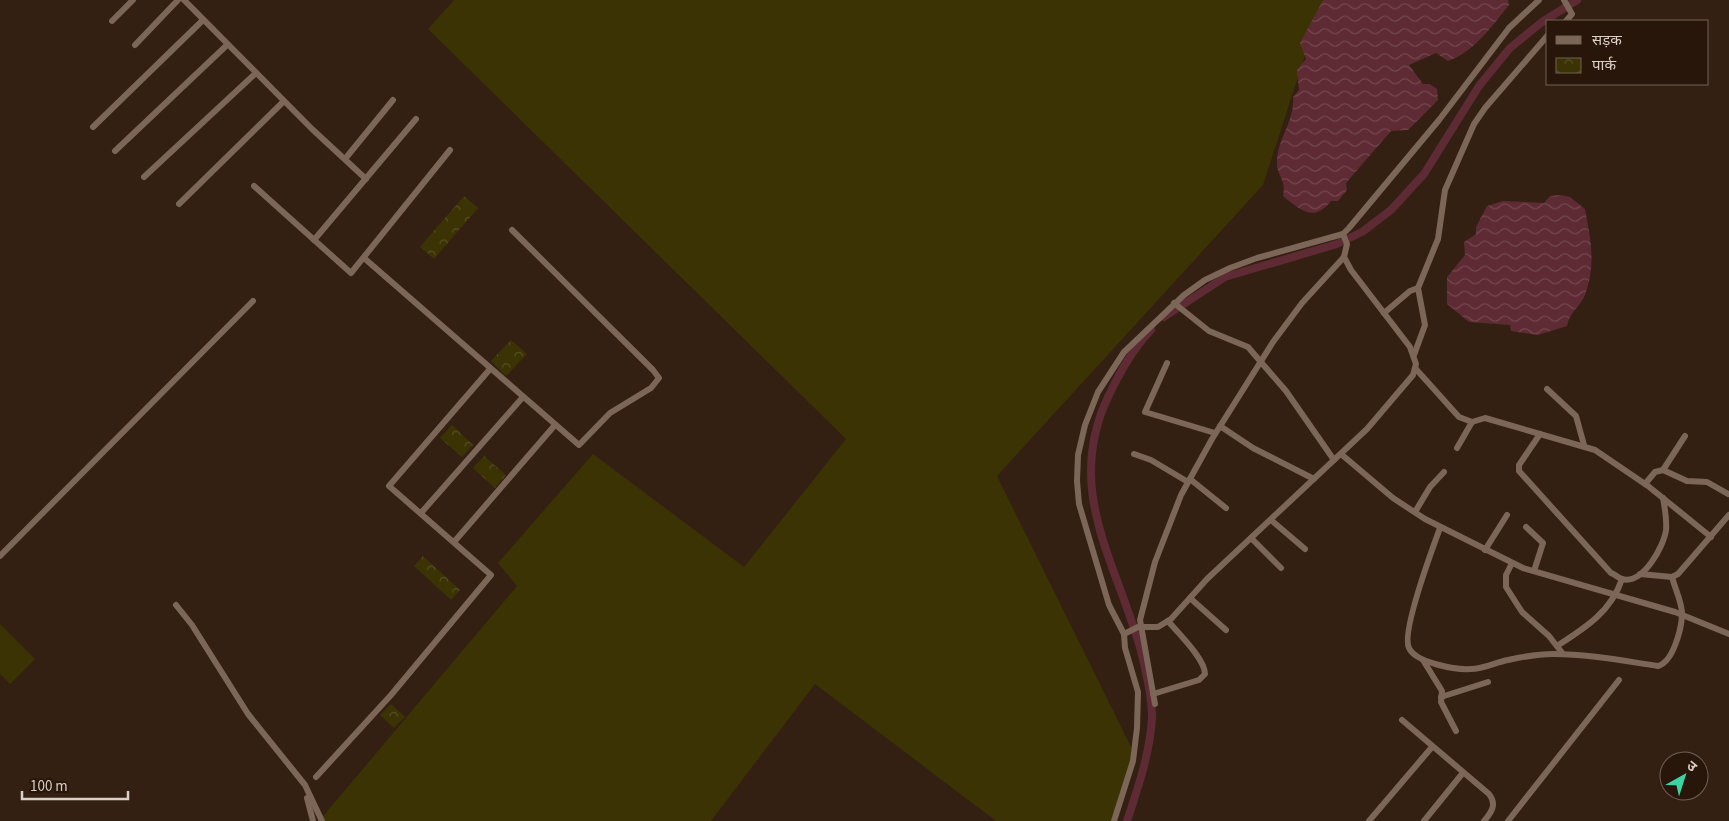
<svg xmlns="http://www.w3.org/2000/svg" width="1729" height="821" font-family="'Source Sans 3','Noto Sans Devanagari',sans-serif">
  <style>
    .grass { fill: #3b3303 }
    .park { fill: url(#park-crowns) }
    .water { fill: url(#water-waves) }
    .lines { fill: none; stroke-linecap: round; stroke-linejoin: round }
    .canal { stroke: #5e2a34; stroke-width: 8 }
    .minor { stroke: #7c6658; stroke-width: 6 }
  </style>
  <defs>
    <pattern id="park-crowns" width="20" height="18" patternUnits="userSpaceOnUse" patternTransform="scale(1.25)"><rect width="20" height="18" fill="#3b3303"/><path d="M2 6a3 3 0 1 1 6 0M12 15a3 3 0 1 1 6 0" fill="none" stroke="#575026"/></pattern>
    <pattern id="water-waves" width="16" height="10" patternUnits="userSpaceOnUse" patternTransform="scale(1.25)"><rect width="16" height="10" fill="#5e2a34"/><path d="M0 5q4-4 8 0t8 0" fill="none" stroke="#744850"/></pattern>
  </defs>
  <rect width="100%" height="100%" fill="#332013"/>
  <!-- grass -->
  <g class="grass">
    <polygon points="454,0 1323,0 1263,185 997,476 1134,753 1113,821 996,821 815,684 711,821 319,821 517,586 498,563 593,454 744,567 846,439 428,29"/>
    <polygon points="0,624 35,659 10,684 0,674"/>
  </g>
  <!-- park -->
  <g class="park">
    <polygon points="464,196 478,208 434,259 420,247"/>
    <polygon points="511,340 527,354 506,376 491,361"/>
    <polygon points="452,425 473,445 462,457 440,438"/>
    <polygon points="484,456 506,475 495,488 473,468"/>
    <polygon points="423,556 460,590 451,600 414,566"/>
    <polygon points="391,704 405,717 394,728 380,715"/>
  </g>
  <!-- water -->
  <g class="water">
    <path d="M1323,0H1508L1509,5C1491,27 1475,51 1448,61L1436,53L1409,65L1423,84H1430L1437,89L1438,100L1408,130L1391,131L1346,183L1347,190L1338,201H1331C1314,223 1300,210 1283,196C1287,180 1276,175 1277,162C1277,139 1295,121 1293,97L1299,90L1297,70L1306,59L1300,43Z"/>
    <path d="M1560,195L1570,197L1585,209C1591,241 1596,264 1585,295C1580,307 1570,311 1567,326L1538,335L1511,331L1510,325L1469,322L1447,304V277L1465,255L1464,242L1476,234V227L1487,206L1503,201L1544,203L1550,196Z"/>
  </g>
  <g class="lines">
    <!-- canal -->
    <g class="canal">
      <polyline points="1164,317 1225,277 1337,244 1362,232 1391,210 1424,174 1479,86 1510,48 1542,22 1577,0"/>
      <path d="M1127,821C1138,788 1150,753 1152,718C1152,696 1146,672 1141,651C1116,561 1064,490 1108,397C1120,372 1132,350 1151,330"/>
    </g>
    <!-- minor -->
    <g class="minor">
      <polyline points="184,0 312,129 366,179"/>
      <polyline points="1564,0 1572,14 1566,21"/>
      <polyline points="112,21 133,0"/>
      <polyline points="135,45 178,0"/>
      <polyline points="93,127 203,20"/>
      <polyline points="115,151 227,45"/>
      <polyline points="345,159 393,100"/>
      <polyline points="144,177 256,73"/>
      <polyline points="254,186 351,273 450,150"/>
      <polyline points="179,204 284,101"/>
      <polyline points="314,240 416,119"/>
      <polyline points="364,258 579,445 610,413 651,388 659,378 653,370 512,230"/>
      <polyline points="1174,303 1209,331 1248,347 1286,391 1334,460"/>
      <polyline points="1384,313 1410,291 1418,288"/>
      <polyline points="1414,355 1425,325 1418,288 1438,239 1445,190 1474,124 1485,108 1548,35"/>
      <polyline points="1167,363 1145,412 1215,433"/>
      <polyline points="1415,368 1459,417 1472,422 1485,418 1595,450 1648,486 1711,537"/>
      <polyline points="1547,389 1576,416 1584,445"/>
      <polyline points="1220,426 1253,448 1314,479"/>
      <path d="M1540,434L1519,465V471L1611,573C1615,574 1618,578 1622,579C1643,585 1664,546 1666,530C1667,519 1665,509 1663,498"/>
      <polyline points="1457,448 1472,422"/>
      <polyline points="1134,454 1151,460 1188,482"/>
      <polyline points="1341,454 1393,498 1425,519 1523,568 1675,612 1729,634"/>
      <polyline points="1663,470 1685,436"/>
      <polyline points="1190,479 1226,508"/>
      <polyline points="1645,484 1655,472 1663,470 1687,481 1707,482 1728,494"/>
      <polyline points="1415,512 1430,487 1444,472"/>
      <polyline points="421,513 523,397"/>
      <polyline points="1271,520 1305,549"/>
      <polyline points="1526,527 1543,543 1534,571"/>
      <path d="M1440,528C1433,547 1401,633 1409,648C1416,663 1456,670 1471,669C1484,669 1496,662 1508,660C1522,657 1539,654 1553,654C1588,654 1624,661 1658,666C1673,662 1681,630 1682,616C1683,604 1675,589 1672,577"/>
      <polyline points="1251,538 1281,568"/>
      <polyline points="454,542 555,425"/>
      <polyline points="1485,550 1507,515"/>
      <polyline points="0,556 253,301"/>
      <polyline points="1512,563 1506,575 1506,587 1522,612 1549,636 1563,654"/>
      <polyline points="1640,574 1672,577 1678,574 1729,515"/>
      <polyline points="1190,598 1226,630"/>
      <polyline points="176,605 192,625 248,714 305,785 322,821"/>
      <polyline points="1124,634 1138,627 1158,627 1171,619 1207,579 1367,429 1413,375 1416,364 1410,347 1351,270 1344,257"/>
      <path d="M1557,646C1585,628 1611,612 1622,579"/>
      <polyline points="1423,660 1442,691 1441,702 1456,731"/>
      <path d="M1153,694L1199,680L1205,674C1205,659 1178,633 1168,621"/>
      <polyline points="1441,697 1488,682"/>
      <polyline points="1155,704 1140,620 1155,562 1181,495 1212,439 1273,342 1302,303 1344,257 1347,244 1343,234"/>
      <path d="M1402,720L1489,794C1497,804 1492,812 1484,821"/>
      <polyline points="316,777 391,695 491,575 389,486 490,369"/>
      <polyline points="307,798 313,821"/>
      <polyline points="1114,821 1133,761 1137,728 1138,692 1125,648 1124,634 1109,605 1079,504 1077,481 1078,455 1085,425 1098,392 1124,352 1184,295 1205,280 1230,268 1257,258 1343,234 1349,228 1439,120 1509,28 1539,0"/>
      <polyline points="1369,821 1432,747"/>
      <polyline points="1424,821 1462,774"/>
      <polyline points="1508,821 1619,680"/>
    </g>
  </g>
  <!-- legend -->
  <rect x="1546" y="20" width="162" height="65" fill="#28160a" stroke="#706055"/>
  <rect x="1556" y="36" width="25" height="8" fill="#7c6658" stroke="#706055"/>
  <text x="1592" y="45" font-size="15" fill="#dbcfc6">सड़क</text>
  <rect x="1556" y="58" width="25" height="15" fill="url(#park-crowns)" stroke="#706055"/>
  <text x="1592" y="70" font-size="15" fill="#dbcfc6">पार्क</text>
  <!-- north arrow -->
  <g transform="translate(1684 776) rotate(39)"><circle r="24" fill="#28160a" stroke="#706055"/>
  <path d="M0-4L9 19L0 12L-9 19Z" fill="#3cd4a4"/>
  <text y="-8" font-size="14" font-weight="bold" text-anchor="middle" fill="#dbcfc6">उ</text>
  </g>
  <!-- scale -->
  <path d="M22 791v8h106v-8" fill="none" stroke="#dbcfc6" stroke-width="2.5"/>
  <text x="30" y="791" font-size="15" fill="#dbcfc6" stroke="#28160a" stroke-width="4" paint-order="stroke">100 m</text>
</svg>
